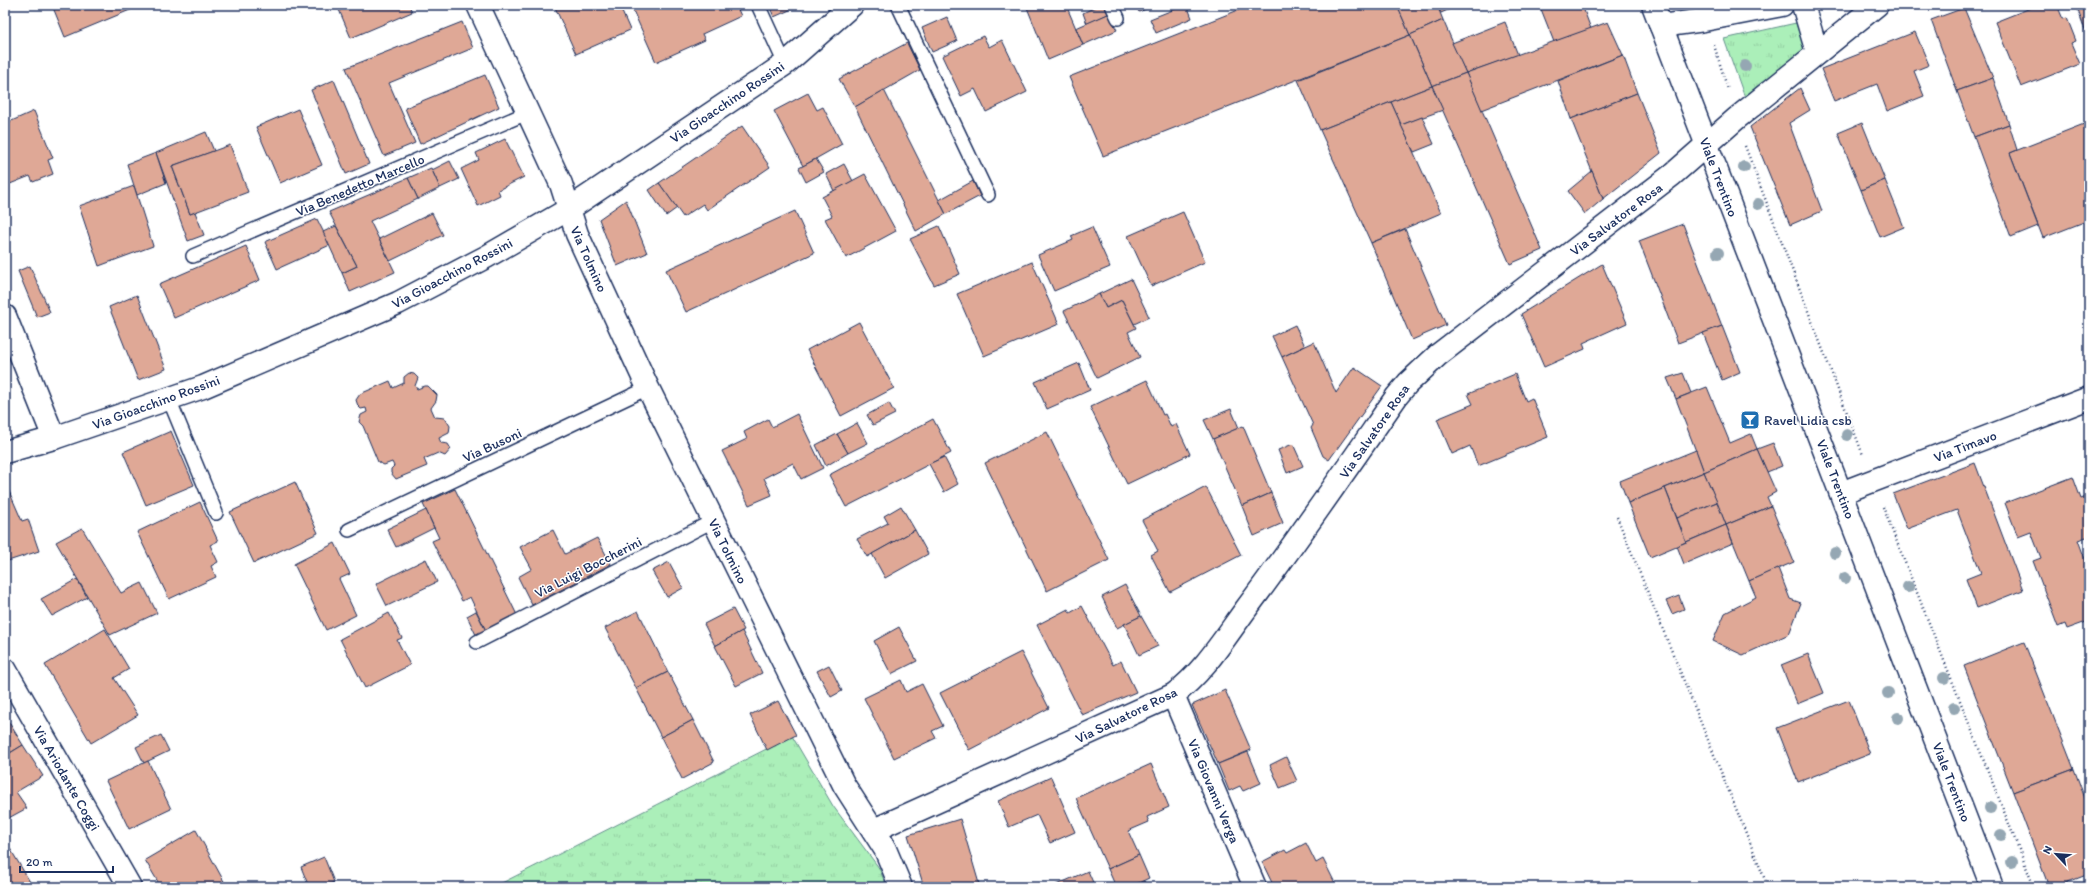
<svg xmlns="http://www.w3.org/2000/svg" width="2094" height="892" font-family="Itim,sans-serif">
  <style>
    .grass { fill: url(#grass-tufts); stroke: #638f8c }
    .building { fill: #dfa896; stroke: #1b2f5e }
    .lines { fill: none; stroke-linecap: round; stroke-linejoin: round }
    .lane-casing { stroke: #1b2f5e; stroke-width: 16 }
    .street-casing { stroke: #1b2f5e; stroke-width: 25 }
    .secondary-casing { stroke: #1b2f5e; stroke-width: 25 }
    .path { stroke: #1b2f5e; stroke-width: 2.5; stroke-dasharray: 1 3; stroke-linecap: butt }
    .lane { stroke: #fff; stroke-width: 13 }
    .street { stroke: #fff; stroke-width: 22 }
    .secondary { stroke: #fff; stroke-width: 22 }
    .tree { fill: #95a7b3 }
    .labels { text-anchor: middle; stroke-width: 3; stroke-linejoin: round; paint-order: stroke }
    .street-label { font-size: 14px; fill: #1b2f5e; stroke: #fff }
    .poi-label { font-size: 14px; fill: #1b2f5e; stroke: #fff; text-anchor: start }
  </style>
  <defs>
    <pattern id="grass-tufts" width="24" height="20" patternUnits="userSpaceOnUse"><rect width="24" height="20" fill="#abefb9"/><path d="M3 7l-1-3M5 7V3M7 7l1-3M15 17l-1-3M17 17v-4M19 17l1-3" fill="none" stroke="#93cda1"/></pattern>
  </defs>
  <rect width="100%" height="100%" fill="#fff"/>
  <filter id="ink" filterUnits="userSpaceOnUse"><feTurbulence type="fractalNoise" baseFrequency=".025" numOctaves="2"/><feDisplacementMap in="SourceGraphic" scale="8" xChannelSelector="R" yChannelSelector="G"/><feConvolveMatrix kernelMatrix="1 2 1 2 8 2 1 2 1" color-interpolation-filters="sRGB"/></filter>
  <g filter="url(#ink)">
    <!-- grass -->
    <g class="grass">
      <polygon points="1796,23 1805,49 1745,98 1724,39"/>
      <polygon points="792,736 833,806 879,868 887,887 494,887"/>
    </g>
    <!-- building -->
    <g class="building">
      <polygon points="52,5 142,5 65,37"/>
      <polygon points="337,5 409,5 412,12 351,38"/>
      <polygon points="554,5 619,5 630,30 576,54"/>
      <polygon points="634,5 736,5 741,16 702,34 705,40 656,62 631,6"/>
      <polygon points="769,5 801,5 774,17"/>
      <polygon points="1026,5 1066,5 1083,45 1048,60"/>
      <polygon points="1099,5 1104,5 1108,14 1087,24 1083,13"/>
      <polygon points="1135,5 1155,5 1139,12"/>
      <polygon points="1185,5 1187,5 1192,18 1156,33 1150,19"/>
      <polygon points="1251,5 1397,5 1410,35 1103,156 1069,77"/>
      <polygon points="1411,5 1437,5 1443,20 1410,35 1399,10"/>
      <polygon points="1437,5 1457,5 1457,6 1441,13"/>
      <polygon points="1552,5 1582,5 1591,29 1554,42 1541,9"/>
      <polygon points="2038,5 2057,5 2063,19 2067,18 2076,41 2071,43 2080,64 2021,87 1995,22"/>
      <polygon points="2076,5 2089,5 2089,41"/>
      <polygon points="1964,8 1993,78 1957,91 1931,20"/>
      <polygon points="1108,14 1117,30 1083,45 1076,28"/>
      <polygon points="947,17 957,41 932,52 922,28"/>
      <polygon points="1443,20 1466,73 1432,86 1410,35"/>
      <polygon points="462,22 473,48 389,83 415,143 384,156 346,68"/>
      <polygon points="1505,22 1518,55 1466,73 1452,43"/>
      <polygon points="1608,22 1623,55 1481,110 1466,73"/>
      <polygon points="1915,32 1929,65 1914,71 1924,96 1887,111 1877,84 1834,101 1821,69"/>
      <polygon points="1410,35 1432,86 1320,130 1298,80"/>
      <polygon points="983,36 989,47 1002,40 1027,92 986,112 975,89 961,96 942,56"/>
      <polygon points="907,43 920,70 855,107 839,79"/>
      <polygon points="1623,55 1637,93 1571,119 1558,81"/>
      <polygon points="1466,73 1542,250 1510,264 1432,86"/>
      <polygon points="485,75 499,107 420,144 405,108"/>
      <polygon points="1993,78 2009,124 1974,137 1957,91"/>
      <polygon points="334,80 369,164 346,174 311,90"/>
      <polygon points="1432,86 1443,110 1401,125 1391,102"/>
      <polygon points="1800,88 1810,110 1789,123 1822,211 1790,225 1750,127"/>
      <polygon points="884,90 946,214 916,231 855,107"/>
      <polygon points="808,93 817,110 823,107 842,144 803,166 774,111"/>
      <polygon points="1637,93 1661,153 1603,199 1571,119"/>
      <polygon points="1391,102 1441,213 1371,243 1320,130"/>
      <polygon points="298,109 322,165 280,183 256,127"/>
      <polygon points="34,111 53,158 48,160 53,174 33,182 30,176 5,186 5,118 7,123"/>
      <polygon points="1422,117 1434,144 1414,152 1401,125"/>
      <polygon points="2089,122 2089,220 2043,238 2010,153"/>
      <polygon points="1862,123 1885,180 1861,190 1838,133"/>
      <polygon points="2009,124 2017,150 2010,153 2038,226 2011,237 1974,137"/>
      <polygon points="742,126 770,167 707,210 703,204 683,217 659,183"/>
      <polygon points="206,132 214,151 172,166 190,214 195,212 204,235 188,241 156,153"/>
      <polygon points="505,139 524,177 498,190 500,195 478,206 461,169 479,160 476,153"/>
      <polygon points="230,145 248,192 190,214 172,166"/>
      <polygon points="156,153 166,183 137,195 127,164"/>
      <polygon points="816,159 824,172 806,182 799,168"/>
      <polygon points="450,161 459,179 440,188 432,170"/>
      <polygon points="844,164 853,181 834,191 826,174"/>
      <polygon points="431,168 440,188 418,199 408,178"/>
      <polygon points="1592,171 1603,199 1585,214 1568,191"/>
      <polygon points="865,174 896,231 846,258 825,219 832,216 822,197"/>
      <polygon points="408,178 418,199 370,221 395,272 350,292 342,273 357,266 329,212"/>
      <polygon points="1885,180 1904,227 1880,237 1861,190"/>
      <polygon points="973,181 980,196 946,214 939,200"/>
      <polygon points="659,183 677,208 666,216 649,190"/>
      <polygon points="134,186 153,246 99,266 79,206"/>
      <polygon points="626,200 647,253 617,266 599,219"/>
      <polygon points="795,211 814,253 686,312 666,270"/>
      <polygon points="1183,212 1205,262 1151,286 1128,236"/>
      <polygon points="432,213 443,235 390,261 379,239"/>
      <polygon points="317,219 330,245 277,269 265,242"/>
      <polygon points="1683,224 1722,326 1678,343 1639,241"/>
      <polygon points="336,226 357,266 342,273 323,232"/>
      <polygon points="939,226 960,274 934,285 910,239"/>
      <polygon points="1092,227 1110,267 1054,291 1038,255 1073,240 1071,236"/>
      <polygon points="1405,229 1446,325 1412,340 1371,243"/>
      <polygon points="246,246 260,280 174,318 159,284"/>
      <polygon points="1032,262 1059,324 984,356 957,294"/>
      <polygon points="1602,264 1627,323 1583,343 1585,349 1544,367 1521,314"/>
      <polygon points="30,266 50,312 37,317 18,271"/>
      <polygon points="1131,279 1149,317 1134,324 1122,300 1106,308 1099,294"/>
      <polygon points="1099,294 1106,308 1122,300 1136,328 1128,332 1140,357 1097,378 1064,311"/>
      <polygon points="137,295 166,369 138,380 109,307"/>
      <polygon points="859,322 894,388 841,416 807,350"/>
      <polygon points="1295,325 1305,346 1282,357 1272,336"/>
      <polygon points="1722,326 1740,372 1722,380 1703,333"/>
      <polygon points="1314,342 1336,393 1354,367 1382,386 1329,460 1323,456 1311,428 1313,425 1282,357"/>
      <polygon points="1079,363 1090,390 1047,409 1035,382"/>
      <polygon points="409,373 414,374 418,378 415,386 417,389 425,386 428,386 437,395 436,401 431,408 435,417 445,418 450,426 449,433 439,438 441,443 448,444 451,449 445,456 438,453 424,459 427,466 396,479 391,473 391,469 394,466 392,462 384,465 378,462 363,426 359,422 361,415 367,412 366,408 361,409 358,406 356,400 360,394 390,381 393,388 404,383 404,377"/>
      <polygon points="1683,373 1691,393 1676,399 1667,378"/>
      <polygon points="1515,374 1526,401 1532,398 1548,437 1478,466 1470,446 1452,454 1437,419 1473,404 1468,394"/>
      <polygon points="1147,380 1163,415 1165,414 1171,427 1176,424 1190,454 1127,484 1090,407"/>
      <polygon points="1707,387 1730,443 1751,434 1757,449 1704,472 1676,399"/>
      <polygon points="889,403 895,414 873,425 867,415"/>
      <polygon points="1231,409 1239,428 1213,439 1204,420"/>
      <polygon points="797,414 823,468 801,479 793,463 764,478 772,495 749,505 722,451 747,439 744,432 768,419 772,427"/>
      <polygon points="933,419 951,453 846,507 829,475"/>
      <polygon points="857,423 868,443 848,453 837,434"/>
      <polygon points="1243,426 1271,493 1242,506 1213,439"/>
      <polygon points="171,431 194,485 146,505 123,452"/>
      <polygon points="1047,432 1109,560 1047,591 985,463"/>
      <polygon points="837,434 848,453 826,466 816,445"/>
      <polygon points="1773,443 1782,466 1767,472 1757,449"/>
      <polygon points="1293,444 1303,466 1287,473 1278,450"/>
      <polygon points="1757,449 1776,492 1767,497 1771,506 1726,525 1704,472"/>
      <polygon points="1696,450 1704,472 1628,503 1620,481"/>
      <polygon points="944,457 958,484 944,492 929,464"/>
      <polygon points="1975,463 2023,590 1977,608 1966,579 1981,573 1957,510 1907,529 1893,494"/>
      <polygon points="1704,472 1717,502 1677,518 1665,488"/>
      <polygon points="2073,477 2081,499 2086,497 2089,505 2089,536 2078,540 2089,570 2089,621 2067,629 2065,624 2058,627 2033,561 2041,558 2031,532 2018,537 2005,503"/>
      <polygon points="5,482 22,521 28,519 39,551 5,562"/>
      <polygon points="295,482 318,533 254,563 230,512"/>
      <polygon points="1206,487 1241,555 1170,592 1151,555 1158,551 1142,520"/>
      <polygon points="1665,488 1686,542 1650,557 1628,503"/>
      <polygon points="455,489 518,617 487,633 470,597 462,601 432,541 439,538 423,504"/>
      <polygon points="1271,493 1283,523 1254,536 1242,506"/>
      <polygon points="200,502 218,541 210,545 218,562 211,566 216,577 169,599 137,532"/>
      <polygon points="1717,502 1726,525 1686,542 1677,518"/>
      <polygon points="901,506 915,530 867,557 857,539 888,523 884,516"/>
      <polygon points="1771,506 1794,562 1749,581 1726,525"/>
      <polygon points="426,510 434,528 396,547 387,529"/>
      <polygon points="1726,525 1733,543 1684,564 1677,546"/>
      <polygon points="82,528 121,593 142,583 157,613 110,635 56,542"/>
      <polygon points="553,530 565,554 597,538 611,564 532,605 518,577 532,569 520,547"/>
      <polygon points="915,530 928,554 885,578 872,554"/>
      <polygon points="335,543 350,574 339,579 356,615 326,630 294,564"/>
      <polygon points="426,559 437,582 387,606 376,584"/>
      <polygon points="669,562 683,588 667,597 652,571"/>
      <polygon points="1778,568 1790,599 1801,603 1789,634 1743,655 1713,641 1725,613 1756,597 1749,581"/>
      <polygon points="77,579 87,597 52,616 41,599"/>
      <polygon points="1125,585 1141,616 1117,628 1102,597"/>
      <polygon points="1679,596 1684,609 1672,614 1666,601"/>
      <polygon points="1082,606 1113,665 1121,661 1136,692 1082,715 1037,625 1068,609 1070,613"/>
      <polygon points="733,609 744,630 715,646 704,624"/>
      <polygon points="476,611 487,633 477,637 467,616"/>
      <polygon points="638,611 668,672 636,688 605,628"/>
      <polygon points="389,613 402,638 397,640 410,665 365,688 340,639"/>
      <polygon points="1141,616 1158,646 1139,655 1124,624"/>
      <polygon points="899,627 917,661 891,674 874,641"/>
      <polygon points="105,629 129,669 114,678 138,715 91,743 45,665"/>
      <polygon points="742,631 762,673 736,686 715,646"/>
      <polygon points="2024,642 2074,769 2013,792 1964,666"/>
      <polygon points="1021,652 1049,708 969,750 940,693"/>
      <polygon points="1808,654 1824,693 1797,704 1781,665"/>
      <polygon points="829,665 842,691 831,697 817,671"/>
      <polygon points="668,672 693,720 661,737 636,688"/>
      <polygon points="901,680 906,692 922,684 943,726 932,731 936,738 894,758 864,698"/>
      <polygon points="1225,690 1251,750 1218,764 1192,705"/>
      <polygon points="1849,700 1870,754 1798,782 1777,728"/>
      <polygon points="778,701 796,735 767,750 750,715"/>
      <polygon points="5,716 23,745 5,756"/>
      <polygon points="693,720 714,762 682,779 661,737"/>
      <polygon points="161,735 169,751 144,763 136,747"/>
      <polygon points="23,745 43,776 16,792 27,808 5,820 5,756"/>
      <polygon points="1248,752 1261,783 1243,791 1240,786 1229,791 1218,764"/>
      <polygon points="1286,757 1297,781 1280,788 1270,765"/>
      <polygon points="148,761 171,809 129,829 106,781"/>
      <polygon points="1151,764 1169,807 1147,817 1149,822 1128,831 1139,855 1108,869 1076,798"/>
      <polygon points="2074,769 2089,809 2089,874 2055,887 2049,887 2013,792"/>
      <polygon points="1051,777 1075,832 1050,843 1037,815 1009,827 998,801"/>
      <polygon points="960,819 980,887 924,887 908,835"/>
      <polygon points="196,830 227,887 161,887 145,860"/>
      <polygon points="5,840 33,887 5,887"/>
      <polygon points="1306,843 1316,863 1323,859 1337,887 1274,887 1262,862 1285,850 1287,853"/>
      <polygon points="1139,855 1149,878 1130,887 1116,887 1108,869"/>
      <polygon points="324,857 334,882 322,887 309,887 301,867"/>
      <polygon points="1088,871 1095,887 1057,887 1056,885"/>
      <polygon points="1144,881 1147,887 1130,887"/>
    </g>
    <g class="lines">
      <defs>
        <g id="lane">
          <polyline points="758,5 785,64"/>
          <polyline points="898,5 988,195"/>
          <polyline points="1112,5 1118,18"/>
          <polyline points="193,256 527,113"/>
          <polyline points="169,399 216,513"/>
          <polyline points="349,530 648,388"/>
          <polyline points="477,642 713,521"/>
        </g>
        <g id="street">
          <polyline points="478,5 561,184 577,234 648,388 844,785 885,849 901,887"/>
          <polyline points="1803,5 1817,52"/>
          <polyline points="1661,26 1704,20 1782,5"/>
          <polyline points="5,316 54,438"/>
          <polyline points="1841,493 2089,398"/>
          <polyline points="5,669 130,887"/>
          <polyline points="1173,695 1255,887"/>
          <path d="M874,830L1173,695C1203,673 1224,639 1246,609C1298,540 1347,468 1397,396L1408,383L1438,355L1672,175L1737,118L1877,5"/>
        </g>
        <g id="secondary">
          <polyline points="1653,5 1992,887"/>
          <polyline points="5,452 54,438 203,387 398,303 486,257 569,209 785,64 852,5"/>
        </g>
      </defs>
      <!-- lane casing -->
      <use href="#lane" class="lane-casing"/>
      <!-- street casing -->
      <use href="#street" class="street-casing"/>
      <!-- secondary casing -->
      <use href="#secondary" class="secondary-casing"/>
      <!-- path -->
      <g class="path">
        <polyline points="1714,45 1728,90"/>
        <polyline points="1745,146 1863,455"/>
        <polyline points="1883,507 2034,887"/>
        <polyline points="1617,517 1768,887"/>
      </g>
      <!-- lane -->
      <use href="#lane" class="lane"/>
      <!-- street -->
      <use href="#street" class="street"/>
      <!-- secondary -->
      <use href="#secondary" class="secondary"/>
    </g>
    <!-- trees -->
    <g class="tree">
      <circle cx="1745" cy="66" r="6"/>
      <circle cx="1744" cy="167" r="6"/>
      <circle cx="1758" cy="204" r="6"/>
      <circle cx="1718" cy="253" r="6"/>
      <circle cx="1847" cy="435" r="6"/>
      <circle cx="1835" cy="553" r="6"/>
      <circle cx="1845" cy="578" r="6"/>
      <circle cx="1908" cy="587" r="6"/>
      <circle cx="1944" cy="678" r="6"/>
      <circle cx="1888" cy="693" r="6"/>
      <circle cx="1954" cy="708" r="6"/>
      <circle cx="1898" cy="718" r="6"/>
      <circle cx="1990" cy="808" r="6"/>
      <circle cx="2001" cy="835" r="6"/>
      <circle cx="2012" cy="862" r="6"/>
    </g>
  </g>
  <!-- icons -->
  <defs>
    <symbol id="bar-square" viewBox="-11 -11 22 22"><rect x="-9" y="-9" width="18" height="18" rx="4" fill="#1f6fb2" stroke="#fff"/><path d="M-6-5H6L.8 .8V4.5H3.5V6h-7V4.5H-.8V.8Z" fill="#fff"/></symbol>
  </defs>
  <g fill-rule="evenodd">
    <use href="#bar-square" x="1739" y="409" width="22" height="22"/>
  </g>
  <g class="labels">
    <!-- street labels -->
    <g class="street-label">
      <text transform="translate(727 102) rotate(-34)" y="5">Via Gioacchino Rossini</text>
      <text transform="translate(1719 177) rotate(69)" y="5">Viale Trentino</text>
      <text transform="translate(360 185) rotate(-23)" y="5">Via Benedetto Marcello</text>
      <text transform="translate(1616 219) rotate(-37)" y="5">Via Salvatore Rosa</text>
      <text transform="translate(589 259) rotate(66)" y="5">Via Tolmino</text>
      <text transform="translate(452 273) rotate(-28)" y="5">Via Gioacchino Rossini</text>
      <text transform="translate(156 402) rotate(-20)" y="5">Via Gioacchino Rossini</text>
      <text transform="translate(1374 431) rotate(-55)" y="5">Via Salvatore Rosa</text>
      <text transform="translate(492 445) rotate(-25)" y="5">Via Busoni</text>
      <text transform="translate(1965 446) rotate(-21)" y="5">Via Timavo</text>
      <text transform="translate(1836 479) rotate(69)" y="5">Viale Trentino</text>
      <text transform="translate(728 551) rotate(64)" y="5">Via Tolmino</text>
      <text transform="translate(588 567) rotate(-27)" y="5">Via Luigi Boccherini</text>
      <text transform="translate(1126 715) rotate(-26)" y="5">Via Salvatore Rosa</text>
      <text transform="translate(67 778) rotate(60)" y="5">Via Ariodante Coggi</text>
      <text transform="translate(1952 782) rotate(69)" y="5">Viale Trentino</text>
      <text transform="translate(1214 791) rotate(67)" y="5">Via Giovanni Verga</text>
    </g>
    <!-- poi labels -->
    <g class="poi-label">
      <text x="1764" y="425">Ravel Lidia csb</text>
    </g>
  </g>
  <!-- margin -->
  <rect width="2094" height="892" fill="none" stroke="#fff" stroke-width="20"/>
  <rect x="10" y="10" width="2074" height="872" fill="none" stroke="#1b2f5e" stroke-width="1.5" filter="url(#ink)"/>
  <!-- north arrow -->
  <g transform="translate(2056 854) rotate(296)" stroke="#ffffff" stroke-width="3" paint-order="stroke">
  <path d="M0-3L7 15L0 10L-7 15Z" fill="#1b2f5e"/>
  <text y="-6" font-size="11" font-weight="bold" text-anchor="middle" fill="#1b2f5e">N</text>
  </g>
  <!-- scale -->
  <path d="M20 866v6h93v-6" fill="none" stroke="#1b2f5e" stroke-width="2"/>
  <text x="26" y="866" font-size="12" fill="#1b2f5e" stroke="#ffffff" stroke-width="3" paint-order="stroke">20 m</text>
</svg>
